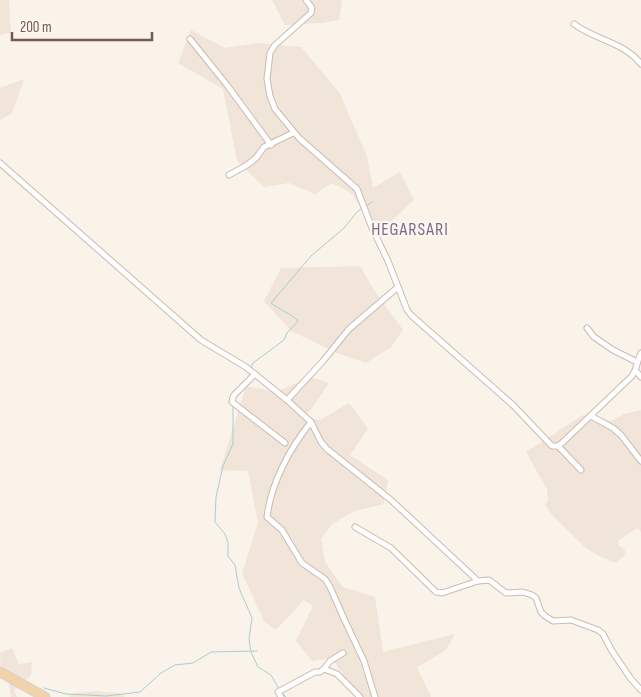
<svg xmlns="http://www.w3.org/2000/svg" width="641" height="697" font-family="'Sofia Sans Condensed',sans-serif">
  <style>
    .residential { fill: #f1e4d9 }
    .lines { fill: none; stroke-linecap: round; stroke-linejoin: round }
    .stream { stroke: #a8ced2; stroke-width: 1 }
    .minor-casing { stroke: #cbbbb1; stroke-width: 7 }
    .primary-casing { stroke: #d8d1ce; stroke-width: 11 }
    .minor { stroke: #fff; stroke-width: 5 }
    .primary { stroke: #f0d2ab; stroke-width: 9 }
    .labels { text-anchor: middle; stroke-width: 4.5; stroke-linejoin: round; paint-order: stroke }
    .quarter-label { font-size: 18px; letter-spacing: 1px; fill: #7e688d; stroke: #fdf7f0 }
  </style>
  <rect width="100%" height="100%" fill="#faf3ea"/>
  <!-- residential -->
  <g class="residential">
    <polygon points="0,0 9,0 11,33 0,35"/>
    <polygon points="272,0 342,0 339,20 321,23 285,25"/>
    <polygon points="191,30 225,48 258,43 301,47 339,92 367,156 373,188 400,172 414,200 377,234 352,194 332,183 315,194 289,183 264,187 237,161 223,89 178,63"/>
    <polygon points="24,79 12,113 0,120 0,88"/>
    <polygon points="360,266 374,290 403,330 391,347 366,363 337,353 291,331 264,301 281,268"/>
    <polygon points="311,377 329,383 305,418 320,420 349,403 368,429 350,455 388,480 384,504 355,511 332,524 321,539 325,562 343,587 375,597 383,652 455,634 446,650 417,667 431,697 358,697 332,658 312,661 296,641 313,606 304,600 276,630 264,621 242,573 258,523 248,471 220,470 246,386 276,392"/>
    <polygon points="641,410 641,532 637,528 618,541 619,546 624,549 626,554 615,563 597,555 585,547 554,517 545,505 548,501 547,489 526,452 583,415 612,421 624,414"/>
    <polygon points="12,648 19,664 32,662 31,675 14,690 17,697 11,697 9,683 1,674 0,653"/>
    <polygon points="96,691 119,693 125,697 69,697 74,693"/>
  </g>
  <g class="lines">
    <!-- stream -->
    <g class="stream">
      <polyline points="366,206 372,202"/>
      <path d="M251,367L253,363L284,340L287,333L298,321C294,315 278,309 271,303L311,256L344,228L357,212L362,208"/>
      <polyline points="233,404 233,444 223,466 216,497 215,522 225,534 228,542 228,556 235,565 239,588 252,618 249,639 251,652 258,667 271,675 279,689"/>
      <polyline points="44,688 66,694 106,696 140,692 161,673 175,665 193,663 211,652 257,651"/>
      <polyline points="281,692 286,697"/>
    </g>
    <defs>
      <g id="minor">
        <path d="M306,0L312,8L311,13L275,45L270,53L267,79L270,96L275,109L299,138L357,189L372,228L388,261L407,310L412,316L513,405L552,446H558L563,442L632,376C637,369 637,361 641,353"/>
        <path d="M574,24C595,40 624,42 641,64"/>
        <polyline points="190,39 227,85 271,145"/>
        <polyline points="0,163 201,340 246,367 287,400 311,422"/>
        <polyline points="229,175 247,165 256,158 264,147 293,133"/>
        <polyline points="587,328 594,337 613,350 637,362"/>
        <polyline points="636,371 641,377"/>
        <polyline points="255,374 235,394 233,397 232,402 285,443"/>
        <polyline points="287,400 323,361 349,329 398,287"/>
        <polyline points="591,416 613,428 621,435 641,461"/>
        <polyline points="558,446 581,470"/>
        <polyline points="355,527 391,548 436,592 442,593 478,581"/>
        <polyline points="324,669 330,661 343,653"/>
        <polyline points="281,697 278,692 315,672 320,672 324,669 337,674 360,697"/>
        <path d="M375,697L364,661L345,621L330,587L325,579L302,563L282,530L267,517C271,483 290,448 311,422L321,442L327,449L391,500L478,581L489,580L506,593L523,592L532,595L536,598L541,612L545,616L553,621L571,620L598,630L603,634L612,651L631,679L641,690"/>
      </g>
      <polyline id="primary" points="0,672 45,697"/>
    </defs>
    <!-- minor casing -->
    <use href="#minor" class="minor-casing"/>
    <!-- primary casing -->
    <use href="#primary" class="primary-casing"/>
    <!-- minor -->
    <use href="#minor" class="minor"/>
    <!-- primary -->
    <use href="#primary" class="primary"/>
  </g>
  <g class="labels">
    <!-- quarter labels -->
    <g class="quarter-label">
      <text x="410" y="235">HEGARSARI</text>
    </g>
  </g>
  <!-- scale -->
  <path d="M12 32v8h140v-8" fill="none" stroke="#725a50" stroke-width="2.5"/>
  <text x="20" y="32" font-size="15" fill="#725a50" stroke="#fdf7f0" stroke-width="4" paint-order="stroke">200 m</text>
</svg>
